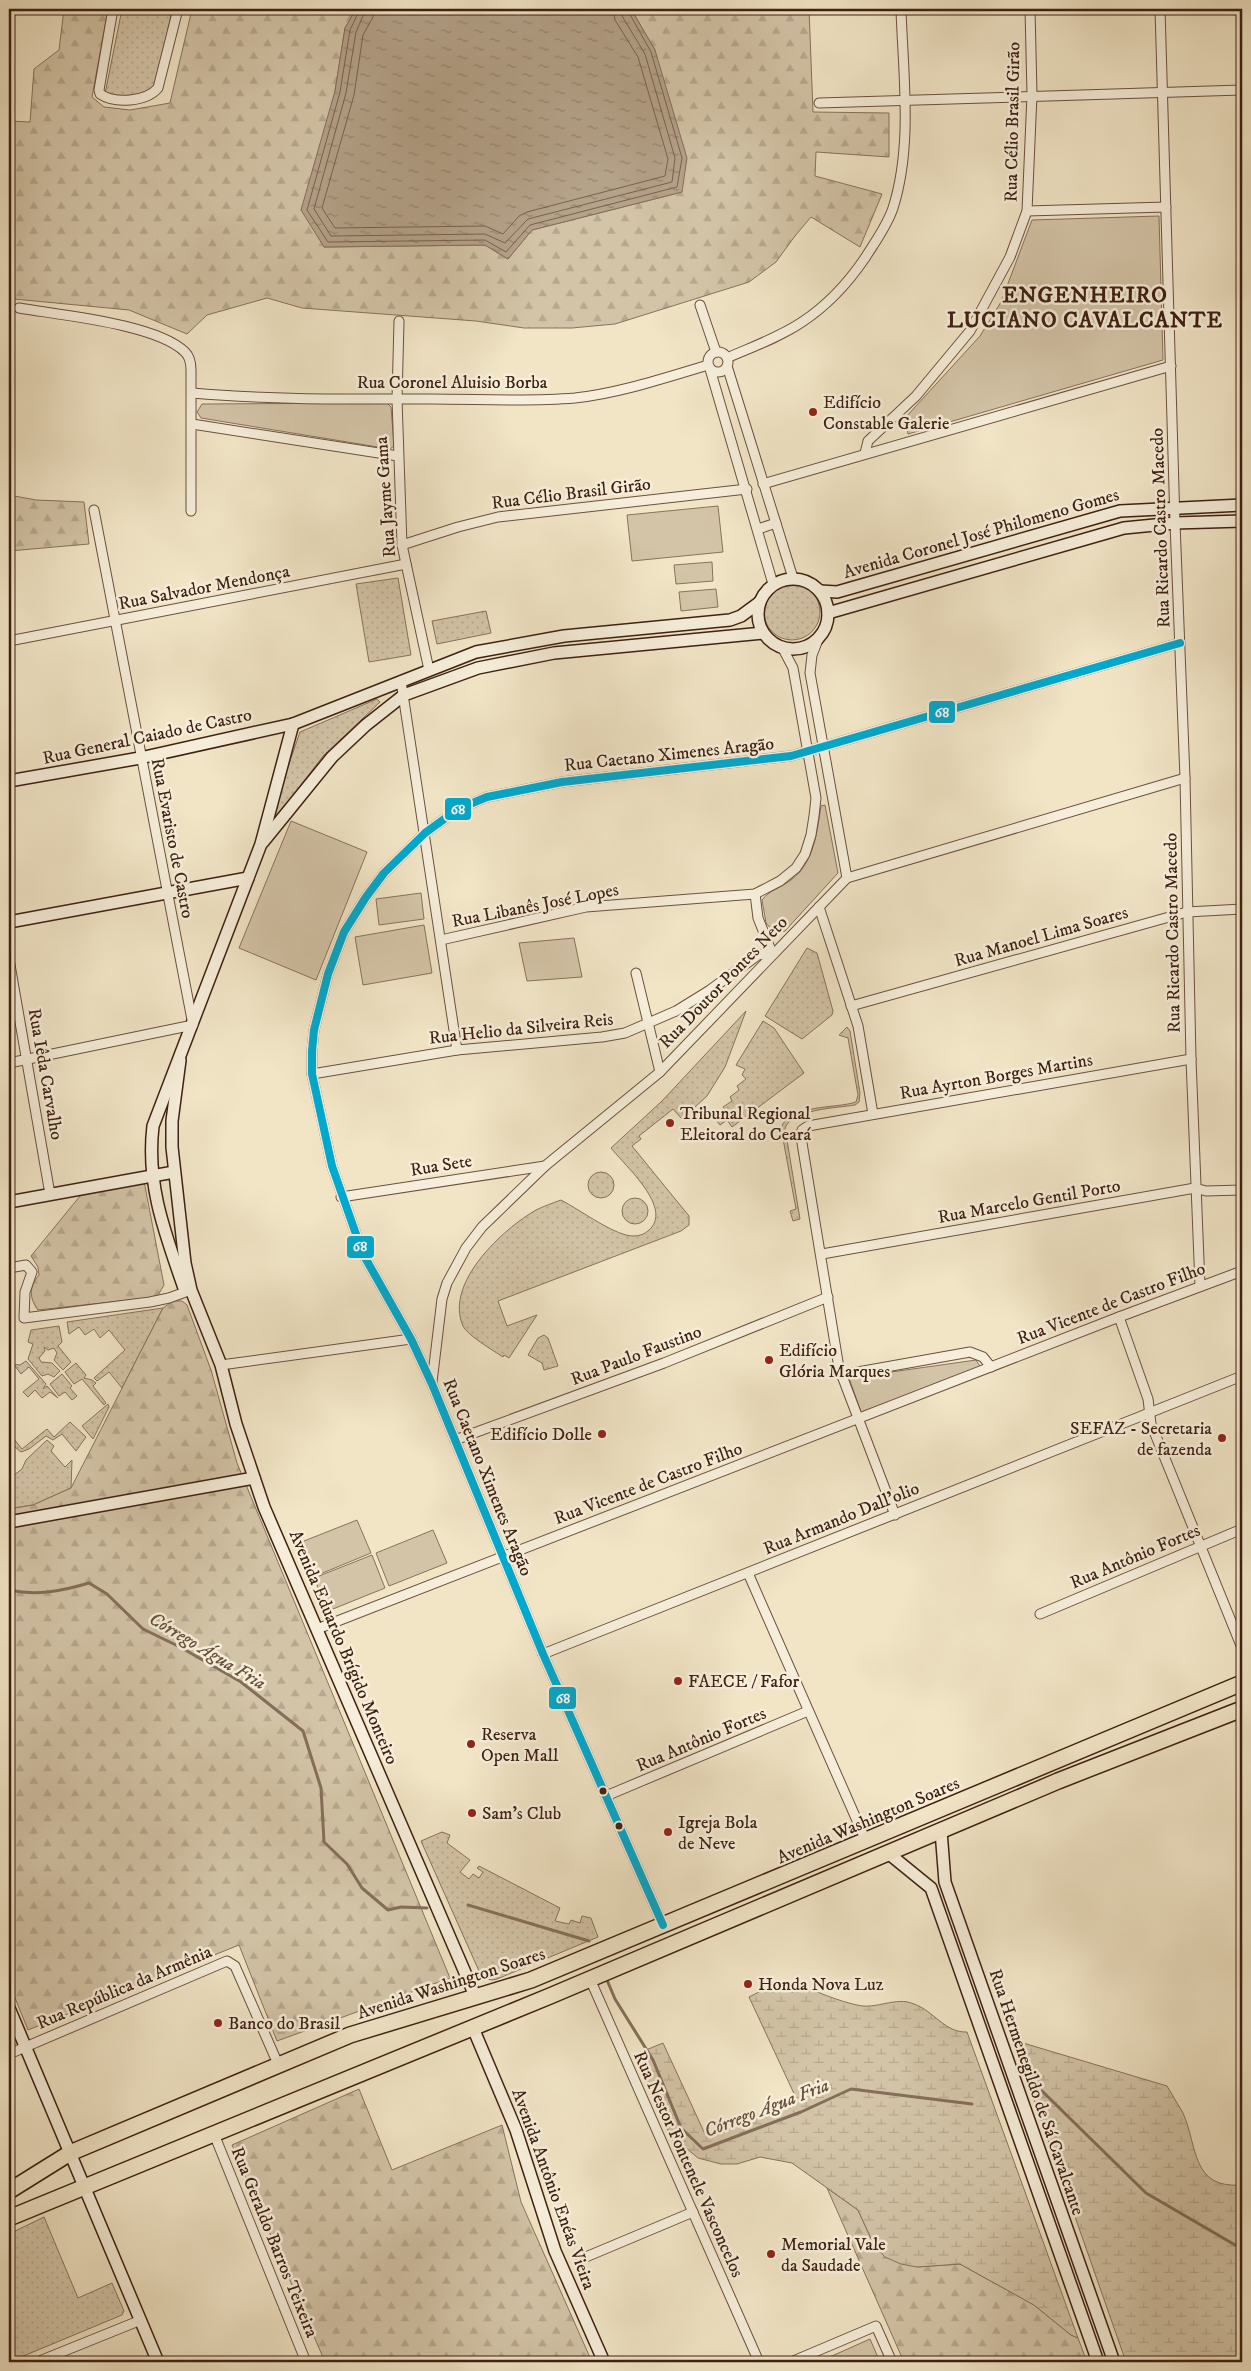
<svg xmlns="http://www.w3.org/2000/svg" width="1251" height="2371" font-family="'IM FELL DW Pica',serif">
  <style>
    .grass { fill: url(#grass-dots); stroke: #88725c }
    .forest { fill: url(#forest-firs); stroke: #88725c }
    .wetland { fill: url(#wetland-marsh); stroke: #88725c }
    .park { fill: #d3c4a7; stroke: #88725c }
    .water { fill: url(#water-ripples); stroke: #856e59 }
    .lines { fill: none; stroke-linecap: round; stroke-linejoin: round }
    .shore { stroke: #79614e; stroke-width: 1 }
    .stream { stroke: #856e59; stroke-width: 3 }
    .street-casing { stroke: #6b513f; stroke-width: 11 }
    .secondary-casing { stroke: #3e2012; stroke-width: 14 }
    .highway-casing { stroke: #3e2012; stroke-width: 18 }
    .street { stroke: #f6eeda; stroke-width: 9 }
    .secondary { stroke: #f6eeda; stroke-width: 11 }
    .highway { stroke: #f1e5c6; stroke-width: 15 }
    .bus-1-casing { stroke: #f6eeda; stroke-width: 11 }
    .bus-1 { stroke: #00a9ce; stroke-width: 8 }
    .poi-dot { fill: #8f2418; stroke: #f6eeda; stroke-width: 2 }
    .bus-dot { fill: #3e2012; stroke: #f6eeda; stroke-width: 2 }
    .labels { text-anchor: middle; stroke-width: 5; stroke-linejoin: round; paint-order: stroke }
    .street-label { font-size: 18px; fill: #3e2012; stroke: #f6eeda }
    .poi-label { font-size: 18px; fill: #3e2012; stroke: #f6eeda; text-anchor: start }
    .water-label { font-size: 19px; font-style: italic; fill: #674e3c; stroke: #f6eeda }
    .district-label { font-size: 22px; font-weight: bold; letter-spacing: 1px; fill: #3e2012; stroke: #f6eeda }
    .line-badge { stroke: #f6eeda; stroke-width: 2 }
    .badge-label { font-size: 14px; text-anchor: middle; font-weight: bold; fill: #fff }
  </style>
  <defs>
    <pattern id="grass-dots" width="8" height="8" patternUnits="userSpaceOnUse" patternTransform="scale(1.25)"><rect width="8" height="8" fill="#d3c4a7"/><path d="M2 2h.1M6 6h.1" fill="none" stroke="#b6a88f" stroke-width="1.8" stroke-linecap="round"/></pattern>
    <pattern id="forest-firs" width="22" height="20" patternUnits="userSpaceOnUse" patternTransform="scale(1.25)"><rect width="22" height="20" fill="#d3c4a7"/><path d="M5 1l3.5 6h-7zM16 11l3.5 6h-7z" fill="#b6a88f"/></pattern>
    <pattern id="wetland-marsh" width="20" height="14" patternUnits="userSpaceOnUse" patternTransform="scale(1.25)"><rect width="20" height="14" fill="#d3c4a7"/><path d="M1 5h8M5 5V1M11 12h8M15 12V8" fill="none" stroke="#b6a88f"/></pattern>
    <pattern id="water-ripples" width="26" height="14" patternUnits="userSpaceOnUse" patternTransform="scale(1.25)"><rect width="26" height="14" fill="#b4a289"/><path d="M2 4q2-2 4 0t4 0M15 11q2-2 4 0t4 0" fill="none" stroke="#94846f"/></pattern>
  </defs>
  <rect width="100%" height="100%" fill="#f1e5c6"/>
  <filter id="stains"><feTurbulence type="fractalNoise" baseFrequency=".004" numOctaves="4"/><feColorMatrix values="0 0 0 0 .2 0 0 0 0 .09 0 0 0 0 .02 0 0 0 .5 -.17"/></filter>
  <radialGradient id="worn" r=".72"><stop offset=".6" stop-color="#630" stop-opacity="0"/><stop offset="1" stop-color="#630" stop-opacity=".3"/></radialGradient>
  <!-- grass -->
  <g class="grass">
    <path d="M122,9H172L158,84C146,102 123,97 105,94Z"/>
    <polygon points="398,578 411,655 369,662 356,584"/>
    <circle cx="792" cy="612" r="28"/>
    <polygon points="486,611 491,633 437,644 432,621"/>
    <polygon points="377,699 380,702 323,756 278,815 275,815 273,810 300,732"/>
    <polygon points="807,948 817,953 833,1011 832,1015 802,1039 765,1016"/>
    <path d="M746,1011L725,1067L707,1096L682,1119L673,1109L639,1136L641,1139L632,1146L689,1216V1225L681,1231L498,1301L507,1326L537,1315L509,1358L504,1355L503,1357C494,1351 467,1335 463,1326C444,1283 503,1229 536,1210C544,1206 553,1203 561,1200C580,1210 607,1230 626,1235C634,1237 642,1236 648,1231C675,1209 625,1166 611,1148L662,1101Z"/>
    <polygon points="763,1021 774,1028 804,1073 732,1127 727,1120 720,1125 715,1119 726,1111 723,1107 732,1101 730,1097 739,1090 737,1086 746,1079 742,1075 745,1069 736,1065"/>
    <path d="M847,1027L850,1031L860,1093L859,1102L855,1105C837,1108 792,1109 785,1128L800,1219L793,1221L790,1211L796,1209L781,1128C789,1104 835,1109 856,1102L858,1095L848,1038L839,1035Z"/>
    <circle cx="601" cy="1185" r="13"/>
    <circle cx="635" cy="1211" r="13"/>
    <polygon points="163,1308 122,1388 109,1372 97,1381 94,1378 125,1350 109,1330 100,1338 94,1329 85,1335 79,1327 69,1334 67,1322"/>
    <polygon points="59,1326 62,1342 58,1346 71,1362 63,1370 54,1360 57,1353 54,1348 48,1350 44,1347 45,1351 39,1358 41,1362 52,1363 60,1371 54,1377 48,1374 42,1376 28,1359 33,1344 28,1342 31,1330"/>
    <polygon points="544,1335 548,1338 558,1366 544,1370 542,1363 528,1355 538,1338"/>
    <polygon points="26,1361 46,1384 43,1389 47,1386 58,1398 50,1392 42,1398 35,1390 28,1397 23,1392 39,1379 29,1367 21,1374 15,1366 9,1371 9,1364 20,1365"/>
    <polygon points="76,1363 86,1375 84,1378 92,1380 96,1383 93,1386 106,1403 104,1405 82,1379 74,1384 65,1372"/>
    <polygon points="62,1374 72,1386 70,1388 77,1396 72,1400 65,1392 59,1396 50,1384"/>
    <polygon points="108,1404 109,1407 93,1439 82,1426"/>
    <polygon points="70,1422 86,1437 76,1451 62,1434 53,1440 46,1436 29,1449 21,1452 9,1442 9,1433 22,1449 47,1429 54,1437"/>
    <polygon points="47,1440 54,1446 51,1451 65,1467 72,1460 71,1488 33,1505 9,1509 9,1479 22,1469 26,1460"/>
    <path d="M442,1832L450,1835L447,1843L470,1860L460,1872L469,1879L473,1874L479,1878L483,1872L477,1868L479,1866L560,1908L555,1921L569,1924L571,1920L580,1923L582,1916L591,1918L598,1937L497,1979C488,1982 484,1977 479,1971L421,1841Z"/>
    <polygon points="44,2217 78,2298 112,2283 124,2311 122,2315 9,2362 9,2234"/>
  </g>
  <!-- forest -->
  <g class="forest">
    <polygon points="64,9 108,9 92,97 104,107 130,110 170,103 192,9 356,9 345,28 335,91 324,247 485,245 508,259 532,230 682,192 655,50 631,9 809,9 813,112 889,113 889,157 816,152 815,176 882,194 860,247 811,217 795,236 776,262 749,282 615,324 572,328 524,328 476,321 302,308 267,298 207,315 187,334 129,310 14,299 9,322 9,121 30,122 34,69 59,50"/>
    <polygon points="9,495 36,500 84,502 89,544 9,551"/>
    <path d="M144,1181L164,1285L157,1297L38,1310C29,1298 29,1287 39,1275L38,1267L31,1256L80,1196Z"/>
    <polygon points="173,1301 182,1301 187,1305 211,1370 237,1463 450,1978 277,2041 239,1945 28,2030 9,1983 9,1509 33,1505 71,1488 163,1308"/>
    <polygon points="359,2089 392,2170 502,2125 521,2202 592,2362 325,2362 232,2145"/>
    <polygon points="827,2188 858,2210 874,2245 917,2267 960,2264 1034,2305 1071,2335 1078,2338 1087,2362 904,2362"/>
  </g>
  <!-- wetland -->
  <g class="wetland">
    <path d="M799,1985C818,1992 838,2001 857,2005C876,2010 896,1996 914,2004C934,2011 945,2033 967,2032L1078,2338L1071,2335L1034,2305L960,2264L917,2267L901,2264L885,2257L874,2245L858,2210L792,2163L760,2157L737,2164H721L698,2158L680,2143L672,2140L636,2054L663,2043L705,2134L797,2100L749,1997L769,1987Z"/>
    <path d="M1013,2040L1167,2086C1172,2095 1178,2104 1183,2113C1198,2147 1191,2189 1242,2185V2362H1126Z"/>
  </g>
  <!-- park -->
  <g class="park">
    <polygon points="1159,216 1163,360 908,434 905,418 980,336 1001,302 1032,220"/>
    <polygon points="387,403 391,407 394,446 390,449 201,418 197,412 202,404"/>
    <polygon points="718,506 723,552 632,561 627,515"/>
    <polygon points="712,562 713,581 676,584 674,565"/>
    <polygon points="716,589 718,607 681,611 679,592"/>
    <path d="M825,805L838,873L785,931L779,933L774,932L766,923L762,900C768,891 782,887 791,880C814,863 817,832 821,806Z"/>
    <polygon points="291,821 367,852 316,980 239,948"/>
    <polygon points="421,893 424,919 379,925 376,899"/>
    <polygon points="424,925 432,973 363,985 355,937"/>
    <polygon points="574,938 582,977 527,981 519,943"/>
    <polygon points="976,1360 981,1368 861,1412 849,1378"/>
    <polygon points="357,1520 371,1553 313,1577 299,1543"/>
    <polygon points="433,1530 447,1563 389,1586 376,1553"/>
    <polygon points="372,1555 385,1588 328,1611 314,1578"/>
    <polygon points="870,2339 880,2362 824,2362 823,2360"/>
  </g>
  <!-- water -->
  <polygon class="water" points="356,9 631,9 655,50 687,158 682,192 532,230 508,259 485,245 324,247 301,210 335,91 345,28"/>
  <g class="lines">
    <!-- shore -->
    <g class="shore">
      <polyline points="360,9 350,30 340,92 307,210 328,242 485,240 506,252 530,225 677,187 682,158 651,52 627,9"/>
      <polyline points="366,9 356,32 346,93 314,209 331,236 485,234 505,243 528,219 672,182 675,158 645,54 622,16 620,9"/>
      <polyline points="374,9 373,17 363,35 354,95 322,208 335,228 485,226 503,234 519,216 527,212 665,176 668,159 638,57 615,20 613,9"/>
    </g>
    <!-- stream -->
    <g class="stream">
      <path d="M9,1590C37,1596 62,1591 89,1583L107,1594L143,1629L180,1647L241,1682L303,1731L321,1788L324,1842L347,1864L362,1888L388,1910L401,1907L427,1908"/>
      <polyline points="468,1905 589,1941"/>
      <polyline points="607,1980 615,1999 653,2060 681,2128 703,2149 801,2112 851,2089 972,2104"/>
      <polyline points="1042,2091 1146,2193 1242,2249"/>
    </g>
    <defs>
      <g id="street">
        <path d="M113,9L99,90L100,94C115,104 146,102 158,88L178,9"/>
        <polyline points="1160,9 1175,523 1185,778 1191,1059 1200,1286"/>
        <polyline points="819,103 1242,90"/>
        <polyline points="1027,211 1166,207"/>
        <polyline points="700,305 716,352"/>
        <path d="M19,308C60,315 157,324 185,352C190,357 191,364 191,370V511"/>
        <polyline points="399,321 397,399 402,545 429,670"/>
        <circle cx="718" cy="362" r="10"/>
        <path d="M727,358C752,347 780,337 802,322C828,305 848,283 865,258C875,242 887,226 893,208C913,145 903,74 901,9"/>
        <polyline points="727,366 793,578"/>
        <polyline points="710,369 773,584"/>
        <path d="M192,393C271,400 352,399 431,399C479,399 528,402 575,398C620,393 664,378 708,365"/>
        <polyline points="192,424 398,456"/>
        <polyline points="865,453 868,441 916,396 970,331 1010,257 1027,211 1032,95 1030,9"/>
        <polyline points="763,484 1171,366"/>
        <polyline points="758,529 776,523"/>
        <polyline points="402,545 458,527 498,517 747,489"/>
        <polyline points="819,637 812,655 810,673 847,878"/>
        <polyline points="9,641 406,564"/>
        <polyline points="401,681 457,1050"/>
        <polyline points="755,894 758,918 772,953"/>
        <polyline points="819,907 858,1026 873,1114"/>
        <polyline points="441,940 586,907 755,894 780,881 796,868 805,854 811,835 814,816 816,798 793,668 782,647"/>
        <polyline points="9,959 50,1194"/>
        <polyline points="636,973 660,1072"/>
        <polyline points="851,1006 1187,912 1242,909"/>
        <polyline points="9,1063 193,1025 94,510"/>
        <polyline points="312,1074 457,1050 602,1037 625,1033 676,1011 710,990 758,955 772,953"/>
        <polyline points="341,1197 545,1166"/>
        <polyline points="822,1254 1195,1188 1206,1191 1242,1190"/>
        <polyline points="9,1268 26,1265 32,1272 25,1292 24,1318 150,1302 169,1298 191,1290"/>
        <polyline points="1119,1317 1148,1399 1151,1424 1242,1648"/>
        <polyline points="221,1365 411,1339"/>
        <polyline points="841,1375 970,1352 983,1357 991,1367"/>
        <polyline points="432,1382 442,1299 447,1283 466,1248 482,1227 545,1166 660,1072 847,878 1185,778"/>
        <polyline points="455,1440 664,1363 828,1297"/>
        <polyline points="895,1515 839,1368 801,1137 802,1130 808,1126 1191,1059"/>
        <polyline points="748,1573 866,1841"/>
        <polyline points="1040,1614 1242,1529"/>
        <polyline points="317,1629 1119,1317 1242,1271"/>
        <polyline points="543,1654 1242,1376"/>
        <polyline points="606,1796 808,1711"/>
        <polyline points="663,1925 543,1654 432,1384 411,1339 363,1254 332,1166 312,1074 312,1051 314,1030 328,974 344,932 366,897 384,873 425,833 458,809 487,797 562,782 791,756 1180,643"/>
        <polyline points="590,1979 759,2362"/>
        <polyline points="9,2054 227,1961 235,1966 278,2064"/>
        <polyline points="214,2134 306,2362"/>
        <polyline points="581,2259 693,2212"/>
        <polyline points="37,2362 141,2320"/>
        <polyline points="791,2362 876,2326 892,2362"/>
      </g>
      <g id="secondary">
        <circle cx="793" cy="614" r="35"/>
        <polyline points="820,591 837,592 1120,511 1242,505"/>
        <polyline points="828,613 1124,528 1175,523 1242,521"/>
        <polyline points="9,781 140,758 293,724 476,652 564,636 730,620 741,616 760,602"/>
        <polyline points="263,842 332,757 366,725 404,695 478,668 554,653 763,633"/>
        <polyline points="9,922 248,878"/>
        <polyline points="180,1060 172,1121 172,1147 185,1263 191,1290 221,1365 236,1424 264,1507 476,1998"/>
        <polyline points="9,1202 174,1172"/>
        <path d="M184,1288C165,1233 146,1185 153,1126L261,844L293,724"/>
        <polyline points="9,1522 254,1478"/>
        <polyline points="941,1831 945,1882 1114,2362"/>
        <polyline points="888,1853 931,1888 1098,2362"/>
        <polyline points="9,2008 158,2362"/>
        <polyline points="473,2028 516,2130 555,2251 604,2362"/>
      </g>
      <g id="highway">
        <polyline points="9,2191 70,2153 350,2035 531,1980 1242,1683"/>
        <polyline points="9,2218 550,1996 1058,1781 1242,1709"/>
      </g>
    </defs>
    <!-- street casing -->
    <use href="#street" class="street-casing"/>
    <!-- secondary casing -->
    <use href="#secondary" class="secondary-casing"/>
    <!-- highway casing -->
    <use href="#highway" class="highway-casing"/>
    <!-- street -->
    <use href="#street" class="street"/>
    <!-- secondary -->
    <use href="#secondary" class="secondary"/>
    <!-- highway -->
    <use href="#highway" class="highway"/>
    <defs>
      <polyline id="bus-1" points="663,1925 543,1654 432,1384 411,1339 363,1254 332,1166 312,1074 312,1051 314,1030 328,974 344,932 366,897 384,873 425,833 458,809 487,797 562,782 791,756 1180,643"/>
    </defs>
    <!-- bus-1 casing -->
    <use href="#bus-1" class="bus-1-casing"/>
    <!-- bus-1 -->
    <use href="#bus-1" class="bus-1"/>
  </g>
  <!-- markers -->
  <g class="poi-dot">
    <circle cx="813" cy="412" r="5"/>
    <circle cx="670" cy="1123" r="5"/>
    <circle cx="769" cy="1360" r="5"/>
    <circle cx="602" cy="1434" r="5"/>
    <circle cx="1222" cy="1438" r="5"/>
    <circle cx="678" cy="1681" r="5"/>
    <circle cx="471" cy="1744" r="5"/>
    <circle cx="472" cy="1813" r="5"/>
    <circle cx="668" cy="1832" r="5"/>
    <circle cx="748" cy="1984" r="5"/>
    <circle cx="218" cy="2023" r="5"/>
    <circle cx="771" cy="2254" r="5"/>
  </g>
  <g class="bus-dot">
    <circle cx="603" cy="1791" r="4.5"/>
    <circle cx="619" cy="1826" r="4.5"/>
  </g>
  <g class="labels">
    <!-- street labels -->
    <g class="street-label">
      <text transform="translate(1012 122) rotate(-89)" y="6">Rua Célio Brasil Girão</text>
      <text x="452" y="388">Rua Coronel Aluisio Borba</text>
      <text transform="translate(571 493) rotate(-7)" y="6">Rua Célio Brasil Girão</text>
      <text transform="translate(385 497) rotate(-94)" y="6">Rua Jayme Gama</text>
      <text transform="translate(1160 528) rotate(-92)" y="6">Rua Ricardo Castro Macedo</text>
      <text transform="translate(981 533) rotate(-16)" y="6">Avenida Coronel José Philomeno Gomes</text>
      <text transform="translate(204 587) rotate(-11)" y="6">Rua Salvador Mendonça</text>
      <text transform="translate(147 736) rotate(-12)" y="6">Rua General Caiado de Castro</text>
      <text transform="translate(669 754) rotate(-6)" y="6">Rua Caetano Ximenes Aragão</text>
      <text transform="translate(173 838) rotate(79)" y="6">Rua Evaristo de Castro</text>
      <text transform="translate(535 905) rotate(-11)" y="6">Rua Libanês José Lopes</text>
      <text transform="translate(1172 933) rotate(-91)" y="6">Rua Ricardo Castro Macedo</text>
      <text transform="translate(1041 936) rotate(-16)" y="6">Rua Manoel Lima Soares</text>
      <text transform="translate(723 982) rotate(-46)" y="6">Rua Doutor Pontes Neto</text>
      <text transform="translate(521 1028) rotate(-6)" y="6">Rua Helio da Silveira Reis</text>
      <text transform="translate(46 1074) rotate(80)" y="6">Rua Iêda Carvalho</text>
      <text transform="translate(996 1076) rotate(-10)" y="6">Rua Ayrton Borges Martins</text>
      <text transform="translate(441 1165) rotate(-9)" y="6">Rua Sete</text>
      <text transform="translate(1029 1201) rotate(-10)" y="6">Rua Marcelo Gentil Porto</text>
      <text transform="translate(1111 1303) rotate(-21)" y="6">Rua Vicente de Castro Filho</text>
      <text transform="translate(636 1355) rotate(-21)" y="6">Rua Paulo Faustino</text>
      <text transform="translate(488 1477) rotate(68)" y="6">Rua Caetano Ximenes Aragão</text>
      <text transform="translate(648 1483) rotate(-21)" y="6">Rua Vicente de Castro Filho</text>
      <text transform="translate(841 1518) rotate(-22)" y="6">Rua Armando Dall'olio</text>
      <text transform="translate(1135 1556) rotate(-23)" y="6">Rua Antônio Fortes</text>
      <text transform="translate(344 1647) rotate(67)" y="6">Avenida Eduardo Brígido Monteiro</text>
      <text transform="translate(701 1739) rotate(-23)" y="6">Rua Antônio Fortes</text>
      <text transform="translate(868 1820) rotate(-23)" y="6">Avenida Washington Soares</text>
      <text transform="translate(451 1983) rotate(-18)" y="6">Avenida Washington Soares</text>
      <text transform="translate(124 1987) rotate(-23)" y="6">Rua República da Armênia</text>
      <text transform="translate(1037 2092) rotate(71)" y="6">Rua Hermenegildo de Sá Cavalcante</text>
      <text transform="translate(689 2164) rotate(66)" y="6">Rua Nestor Fontenele Vasconcelos</text>
      <text transform="translate(554 2189) rotate(70)" y="6">Avenida Antônio Enéas Vieira</text>
      <text transform="translate(275 2242) rotate(68)" y="6">Rua Geraldo Barros Teixeira</text>
    </g>
    <!-- poi labels -->
    <g class="poi-label">
      <text x="823" y="408">Edifício<tspan x="823" dy="21">Constable Galerie</tspan></text>
      <text x="680" y="1119">Tribunal Regional<tspan x="680" dy="21">Eleitoral do Ceará</tspan></text>
      <text x="779" y="1356">Edifício<tspan x="779" dy="21">Glória Marques</tspan></text>
      <text x="1212" y="1434" text-anchor="end">SEFAZ - Secretaria<tspan x="1212" dy="21">de fazenda</tspan></text>
      <text x="592" y="1440" text-anchor="end">Edifício Dolle</text>
      <text x="688" y="1687">FAECE / Fafor</text>
      <text x="481" y="1740">Reserva<tspan x="481" dy="21">Open Mall</tspan></text>
      <text x="482" y="1819">Sam's Club</text>
      <text x="678" y="1828">Igreja Bola<tspan x="678" dy="21">de Neve</tspan></text>
      <text x="758" y="1990">Honda Nova Luz</text>
      <text x="228" y="2029">Banco do Brasil</text>
      <text x="781" y="2250">Memorial Vale<tspan x="781" dy="21">da Saudade</tspan></text>
    </g>
    <!-- water labels -->
    <g class="water-label">
      <text transform="translate(208 1650) rotate(31)" y="7">Córrego Água Fria</text>
      <text transform="translate(766 2107) rotate(-21)" y="7">Córrego Água Fria</text>
    </g>
    <!-- district labels -->
    <g class="district-label">
      <text x="1085" y="302">ENGENHEIRO<tspan x="1085" dy="25">LUCIANO CAVALCANTE</tspan></text>
    </g>
  </g>
  <g class="line-badge">
    <rect x="928" y="700" width="28" height="24" rx="5" fill="#00a9ce"/>
    <rect x="444" y="797" width="28" height="24" rx="5" fill="#00a9ce"/>
    <rect x="346" y="1235" width="29" height="24" rx="5" fill="#00a9ce"/>
    <rect x="548" y="1686" width="29" height="24" rx="5" fill="#00a9ce"/>
  </g>
  <g class="badge-label">
    <text x="942" y="717">68</text>
    <text x="458" y="814">68</text>
    <text x="360" y="1251">68</text>
    <text x="563" y="1703">68</text>
  </g>
  <!-- margin -->
  <rect width="1251" height="2371" fill="none" stroke="#f1e5c6" stroke-width="30"/>
  <rect x="10" y="10" width="1231" height="2351" fill="none" stroke="#3e2012" stroke-width="2.5"/>
  <rect x="15" y="15" width="1221" height="2341" fill="none" stroke="#3e2012"/>
  <rect width="100%" height="100%" filter="url(#stains)"/>
  <rect width="100%" height="100%" fill="url(#worn)"/>
</svg>
